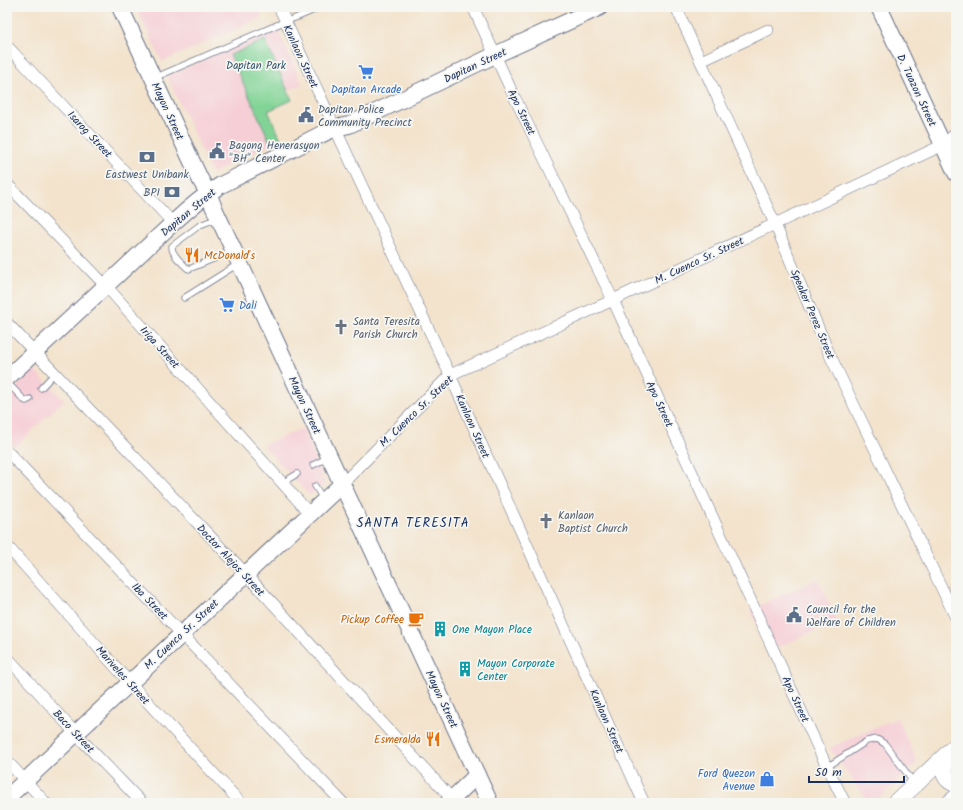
<svg xmlns="http://www.w3.org/2000/svg" width="963" height="810" font-family="Kalam,sans-serif">
  <style>
    .built { fill: #f6cfd6 }
    .green { fill: #82d496; stroke: #4e827a }
    .lines { fill: none; stroke-linecap: round; stroke-linejoin: round }
    .lane-casing { stroke: #676e84; stroke-width: 7 }
    .street-casing { stroke: #676e84; stroke-width: 12 }
    .secondary-casing { stroke: #676e84; stroke-width: 18 }
    .primary-casing { stroke: #676e84; stroke-width: 18 }
    .lane { stroke: #fff; stroke-width: 5.5 }
    .street { stroke: #fff; stroke-width: 11 }
    .secondary { stroke: #fff; stroke-width: 16 }
    .primary { stroke: #fff; stroke-width: 17 }
    .labels { text-anchor: middle; stroke-width: 3.5; stroke-linejoin: round; paint-order: stroke }
    .street-label { font-size: 11px; fill: #1b2f5e; stroke: #f6f6f2 }
    .park-label { font-size: 11px; fill: #35586c; stroke: #f6f6f2 }
    .shop-label { font-size: 11px; fill: #366cbe; stroke: #f6f6f2 }
    .service-label { font-size: 11px; fill: #4e5e75; stroke: #f6f6f2; text-anchor: start }
    .food-label { font-size: 11px; fill: #c56008; stroke: #f6f6f2; text-anchor: end }
    .worship-label { font-size: 11px; fill: #5b616d; stroke: #f6f6f2; text-anchor: start }
    .culture-label { font-size: 11px; fill: #0d838f; stroke: #f6f6f2; text-anchor: start }
    .quarter-label { font-size: 13px; letter-spacing: 1px; fill: #1b2f5e; stroke: #f6f6f2 }
  </style>
  <rect width="100%" height="100%" fill="#f6f6f2"/>
  <filter id="ink" filterUnits="userSpaceOnUse"><feTurbulence type="fractalNoise" baseFrequency=".025" numOctaves="2"/><feDisplacementMap in="SourceGraphic" scale="8" xChannelSelector="R" yChannelSelector="G"/><feConvolveMatrix kernelMatrix="1 2 1 2 8 2 1 2 1" color-interpolation-filters="sRGB"/></filter>
  <filter id="wash" filterUnits="userSpaceOnUse"><feTurbulence type="fractalNoise" baseFrequency=".012" numOctaves="4" result="noise"/><feDisplacementMap in="SourceGraphic" scale="16" xChannelSelector="R" yChannelSelector="G"/><feGaussianBlur stdDeviation="0.9" result="paint"/><feColorMatrix in="noise" values="0 0 0 0 0 0 0 0 0 0 0 0 0 0 0 0 0 1.4 0 .05"/><feComposite in="paint" operator="in"/></filter>
  <g filter="url(#wash)">
    <rect width="100%" height="100%" fill="#f3e3cc"/>
    <!-- built -->
    <g class="built">
      <polygon points="136,7 257,7 262,17 162,62"/>
      <polygon points="277,28 302,84 288,91 265,40 230,55 271,144 212,173 167,76"/>
      <polygon points="33,369 64,400 15,447 7,438 7,396"/>
      <polygon points="303,428 325,484 309,495 263,445"/>
      <polygon points="818,579 837,621 770,651 750,610"/>
      <polygon points="897,718 917,762 874,803 870,803 829,748"/>
    </g>
    <!-- green -->
    <polygon class="green" points="265,40 292,100 268,111 281,139 271,144 230,55"/>
  </g>
  <g filter="url(#ink)">
    <g class="lines">
      <defs>
        <g id="lane">
          <polyline points="154,78 286,21 298,17 321,7"/>
          <path d="M218,218L200,225L172,246C171,254 181,262 187,268L189,269L233,251"/>
          <polyline points="184,298 238,264"/>
          <polyline points="7,382 24,400 26,401 30,399"/>
          <polyline points="41,388 54,374"/>
          <polyline points="313,465 329,457"/>
          <polyline points="282,483 297,474"/>
          <polyline points="315,486 323,499"/>
          <polyline points="827,767 867,741 877,739 885,744 914,783"/>
        </g>
        <g id="street">
          <polyline points="279,7 335,128 450,375 644,803"/>
          <polyline points="473,7 511,90 613,300 827,767 845,803"/>
          <polyline points="676,7 775,224 828,351 956,618"/>
          <polyline points="7,46 173,223"/>
          <polyline points="701,61 768,30"/>
          <polyline points="7,184 106,286 310,514"/>
          <polyline points="7,323 246,574 452,799"/>
          <polyline points="7,451 343,803"/>
          <polyline points="342,484 450,375 613,300 943,145 956,133"/>
          <polyline points="7,546 130,683 241,803"/>
          <polyline points="7,657 76,734 142,803"/>
          <polyline points="7,761 46,803"/>
        </g>
        <g id="secondary">
          <polyline points="120,7 200,179 208,193 214,208 490,803"/>
          <polyline points="879,7 956,173"/>
          <path d="M7,378L173,223C188,209 203,196 221,185L320,135L335,128L349,125L495,55L600,7"/>
          <polyline points="7,798 342,484"/>
          <polyline points="448,803 477,775"/>
        </g>
        <g id="primary">
          <path d="M949,752C943,764 940,778 956,784"/>
          <polyline points="895,803 956,746"/>
          <polyline points="950,803 956,798"/>
        </g>
      </defs>
      <!-- lane casing -->
      <use href="#lane" class="lane-casing"/>
      <!-- street casing -->
      <use href="#street" class="street-casing"/>
      <!-- secondary casing -->
      <use href="#secondary" class="secondary-casing"/>
      <!-- primary casing -->
      <use href="#primary" class="primary-casing"/>
      <!-- lane -->
      <use href="#lane" class="lane"/>
      <!-- street -->
      <use href="#street" class="street"/>
      <!-- secondary -->
      <use href="#secondary" class="secondary"/>
      <!-- primary -->
      <use href="#primary" class="primary"/>
    </g>
  </g>
  <!-- icons -->
  <defs>
    <symbol id="supermarket-bare" viewBox="-9 -9 18 18"><path d="M-6-5.5h2.5l.6 2H6L4.5 2H-2.5L-4.4-4H-6ZM-1.5 3.2a1.3 1.3 0 1 0 .1 0ZM3 3.2a1.3 1.3 0 1 0 .1 0Z" fill="#3f7fe0" stroke="#f6f6f2" stroke-width="2.5" paint-order="stroke"/></symbol>
    <symbol id="civic-bare" viewBox="-9 -9 18 18"><path d="M-.6-6.5H3V-4.5H.6V-3L4-1V1h2V6H-6V1h2V-1L-.6-3ZM-1.2 2.5V6h2.4V2.5Z" fill="#5c6f8a" stroke="#f6f6f2" stroke-width="2.5" paint-order="stroke"/></symbol>
    <symbol id="bank-bare" viewBox="-9 -9 18 18"><path d="M-6-4H6V4H-6ZM0-2.3a2.3 2.3 0 1 0 0 4.6a2.3 2.3 0 1 0 0-4.6Z" fill="#5c6f8a" stroke="#f6f6f2" stroke-width="2.5" paint-order="stroke"/></symbol>
    <symbol id="restaurant-bare" viewBox="-9 -9 18 18"><path d="M-5-6h1v4h1v-4h1v4h1v-4h1v5L-1.5 .5V6h-2V.5L-5-1ZM5-6V6H3V1.5H1.5Q1.5-4 5-6Z" fill="#e8710a" stroke="#f6f6f2" stroke-width="2.5" paint-order="stroke"/></symbol>
    <symbol id="church-bare" viewBox="-9 -9 18 18"><path d="M-1.2-6h2.4v3.5h3.3v2.4h-3.3V6h-2.4V-.1h-3.3v-2.4h3.3Z" fill="#6b7280" stroke="#f6f6f2" stroke-width="2.5" paint-order="stroke"/></symbol>
    <symbol id="cafe-bare" viewBox="-9 -9 18 18"><path d="M-5.5-4.5H6V0H3Q3 3.5 0 3.5H-2.5Q-5.5 3.5-5.5 0ZM3-3.2v2h1.7v-2ZM-6 4.5H4V6H-6Z" fill="#e8710a" stroke="#f6f6f2" stroke-width="2.5" paint-order="stroke"/></symbol>
    <symbol id="building-bare" viewBox="-9 -9 18 18"><path d="M-4-6H4V6H1V3H-1V6H-4ZM-2.5-4.3h1.7v1.8h-1.7ZM.8-4.3h1.7v1.8H.8ZM-2.5-1h1.7V.8h-1.7ZM.8-1h1.7V.8H.8Z" fill="#0f9aa8" stroke="#f6f6f2" stroke-width="2.5" paint-order="stroke"/></symbol>
    <symbol id="shop-bare" viewBox="-9 -9 18 18"><path d="M-5-2.5h2.3a2.7 3.5 0 0 1 5.4 0H5L5.5 6h-11ZM-1.5-2.5h3a1.5 2.3 0 0 0-3 0Z" fill="#3f7fe0" stroke="#f6f6f2" stroke-width="2.5" paint-order="stroke"/></symbol>
  </defs>
  <g fill-rule="evenodd">
    <use href="#supermarket-bare" x="355" y="61" width="22" height="22"/>
    <use href="#civic-bare" x="295" y="104" width="22" height="22"/>
    <use href="#civic-bare" x="206" y="140" width="22" height="22"/>
    <use href="#bank-bare" x="136" y="146" width="22" height="22"/>
    <use href="#bank-bare" x="161" y="181" width="22" height="22"/>
    <use href="#restaurant-bare" x="181" y="244" width="22" height="22"/>
    <use href="#supermarket-bare" x="216" y="294" width="22" height="22"/>
    <use href="#church-bare" x="330" y="316" width="22" height="22"/>
    <use href="#church-bare" x="535" y="510" width="22" height="22"/>
    <use href="#civic-bare" x="783" y="604" width="22" height="22"/>
    <use href="#cafe-bare" x="405" y="608" width="22" height="22"/>
    <use href="#building-bare" x="429" y="618" width="22" height="22"/>
    <use href="#building-bare" x="454" y="658" width="22" height="22"/>
    <use href="#restaurant-bare" x="422" y="728" width="22" height="22"/>
    <use href="#shop-bare" x="756" y="768" width="22" height="22"/>
  </g>
  <g class="labels">
    <!-- street labels -->
    <g class="street-label">
      <text transform="translate(301 56) rotate(65)" y="4">Kanlaon Street</text>
      <text transform="translate(475 65) rotate(-25)" y="4">Dapitan Street</text>
      <text transform="translate(917 90) rotate(65)" y="4">D. Tuazon Street</text>
      <text transform="translate(168 111) rotate(65)" y="4">Mayon Street</text>
      <text transform="translate(522 112) rotate(64)" y="4">Apo Street</text>
      <text transform="translate(90 134) rotate(47)" y="4">Isarog Street</text>
      <text transform="translate(188 212) rotate(-40)" y="4">Dapitan Street</text>
      <text transform="translate(699 260) rotate(-25)" y="4">M. Cuenco Sr. Street</text>
      <text transform="translate(813 314) rotate(67)" y="4">Speaker Perez Street</text>
      <text transform="translate(160 347) rotate(48)" y="4">Iriga Street</text>
      <text transform="translate(660 404) rotate(65)" y="4">Apo Street</text>
      <text transform="translate(305 405) rotate(65)" y="4">Mayon Street</text>
      <text transform="translate(416 411) rotate(-44)" y="4">M. Cuenco Sr. Street</text>
      <text transform="translate(473 426) rotate(66)" y="4">Kanlaon Street</text>
      <text transform="translate(231 560) rotate(47)" y="4">Doctor Alejos Street</text>
      <text transform="translate(150 601) rotate(46)" y="4">Iba Street</text>
      <text transform="translate(181 634) rotate(-43)" y="4">M. Cuenco Sr. Street</text>
      <text transform="translate(123 675) rotate(48)" y="4">Mariveles Street</text>
      <text transform="translate(442 699) rotate(65)" y="4">Mayon Street</text>
      <text transform="translate(796 699) rotate(65)" y="4">Apo Street</text>
      <text transform="translate(607 721) rotate(66)" y="4">Kanlaon Street</text>
      <text transform="translate(74 731) rotate(47)" y="4">Baco Street</text>
    </g>
    <!-- park labels -->
    <g class="park-label">
      <text x="256" y="69">Dapitan Park</text>
    </g>
    <!-- shop labels -->
    <g class="shop-label">
      <text x="366" y="93">Dapitan Arcade</text>
      <text x="239" y="309" text-anchor="start">Dali</text>
      <text x="755" y="777" text-anchor="end">Ford Quezon<tspan x="755" dy="13">Avenue</tspan></text>
    </g>
    <!-- service labels -->
    <g class="service-label">
      <text x="318" y="113">Dapitan Police<tspan x="318" dy="13">Community Precinct</tspan></text>
      <text x="229" y="149">Bagong Henerasyon<tspan x="229" dy="13">"BH" Center</tspan></text>
      <text x="147" y="178" text-anchor="middle">Eastwest Unibank</text>
      <text x="160" y="196" text-anchor="end">BPI</text>
      <text x="806" y="613">Council for the<tspan x="806" dy="13">Welfare of Children</tspan></text>
    </g>
    <!-- food labels -->
    <g class="food-label">
      <text x="204" y="259" text-anchor="start">McDonald's</text>
      <text x="404" y="623">Pickup Coffee</text>
      <text x="421" y="743">Esmeralda</text>
    </g>
    <!-- worship labels -->
    <g class="worship-label">
      <text x="353" y="325">Santa Teresita<tspan x="353" dy="13">Parish Church</tspan></text>
      <text x="558" y="519">Kanlaon<tspan x="558" dy="13">Baptist Church</tspan></text>
    </g>
    <!-- culture labels -->
    <g class="culture-label">
      <text x="452" y="633">One Mayon Place</text>
      <text x="477" y="667">Mayon Corporate<tspan x="477" dy="13">Center</tspan></text>
    </g>
    <!-- quarter labels -->
    <g class="quarter-label">
      <text x="413" y="527">SANTA TERESITA</text>
    </g>
  </g>
  <!-- margin -->
  <rect width="963" height="810" fill="none" stroke="#f6f6f2" stroke-width="24"/>
  <!-- scale -->
  <path d="M809 776v6h95v-6" fill="none" stroke="#1b2f5e" stroke-width="2"/>
  <text x="815" y="776" font-size="12" fill="#1b2f5e" stroke="#f6f6f2" stroke-width="3" paint-order="stroke">50 m</text>
</svg>
